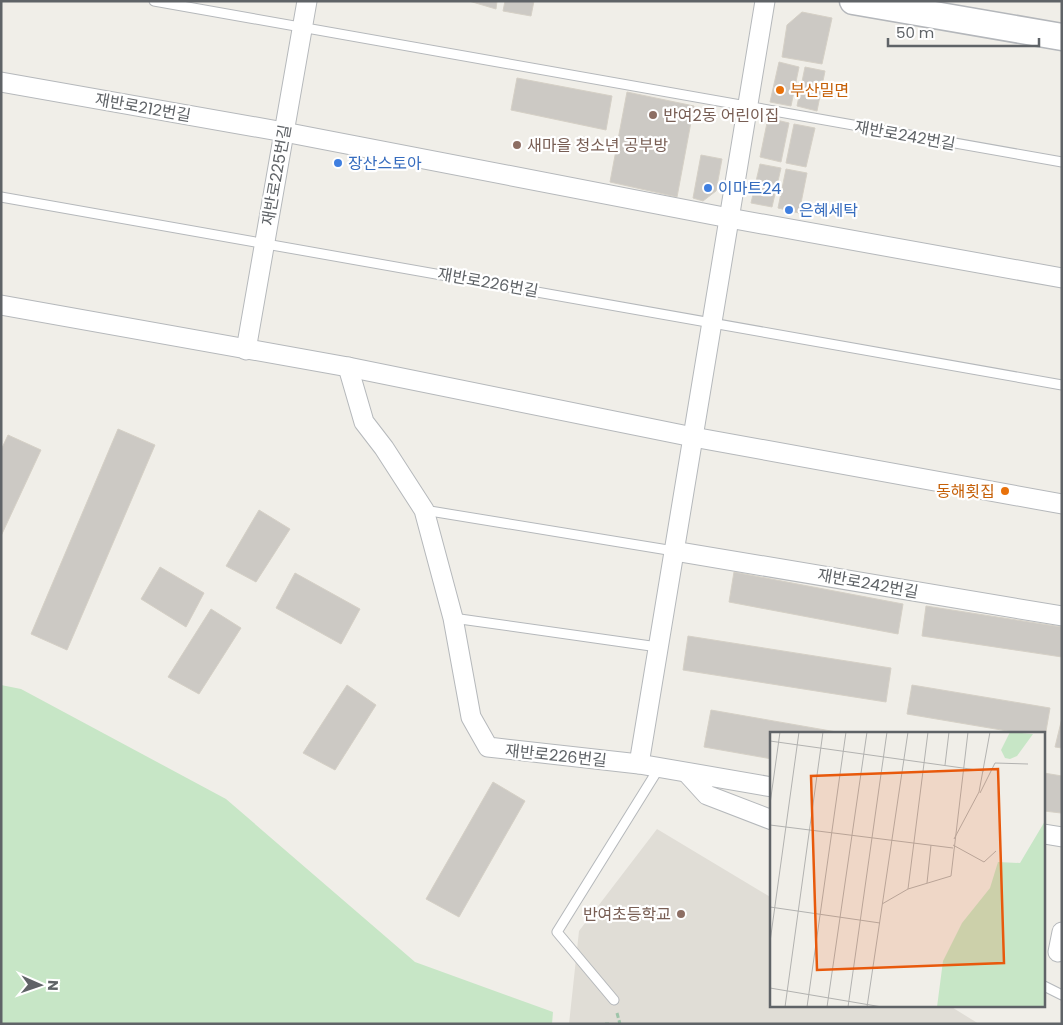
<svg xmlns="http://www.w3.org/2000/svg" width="1063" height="1025" font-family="Poppins,'Noto Sans KR',sans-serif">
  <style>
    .education { fill: #e0ddd6 }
    .green { fill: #c7e6c6 }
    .building { fill: #ccc9c4; stroke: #d5d0c6 }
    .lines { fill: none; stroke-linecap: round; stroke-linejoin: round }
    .lane-casing { stroke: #b5b8bb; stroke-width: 11 }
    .street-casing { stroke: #b5b8bb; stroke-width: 21 }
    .secondary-casing { stroke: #b4b7bb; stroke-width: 29 }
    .path { stroke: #9ec4a9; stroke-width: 3; stroke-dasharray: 5 2.5; stroke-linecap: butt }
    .lane { stroke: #fff; stroke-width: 9 }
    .street { stroke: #fff; stroke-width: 19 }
    .secondary { stroke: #fff; stroke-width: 26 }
    .food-dot { fill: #e8710a; stroke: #fff; stroke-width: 2 }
    .education-dot { fill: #8d6e63; stroke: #fff; stroke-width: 2 }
    .shop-dot { fill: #3f7fe0; stroke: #fff; stroke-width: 2 }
    .labels { text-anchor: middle; stroke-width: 4.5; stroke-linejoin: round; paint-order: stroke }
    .food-label { font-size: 16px; fill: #c56008; stroke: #fff; text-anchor: start }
    .street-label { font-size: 16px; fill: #5f6367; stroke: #fff }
    .education-label { font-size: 16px; fill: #785e54; stroke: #fff; text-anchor: start }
    .shop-label { font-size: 16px; fill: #366cbe; stroke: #fff; text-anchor: start }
    .inset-road { fill: none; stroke: #b2b2b0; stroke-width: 1 }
    .view { fill: #e8590c; fill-opacity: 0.15; stroke: #e8590c; stroke-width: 2.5 }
    .inset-edge { fill: none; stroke: #5f6367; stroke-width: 2.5 }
  </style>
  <rect width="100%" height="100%" fill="#f0eee8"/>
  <!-- education -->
  <polygon class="education" points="657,829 772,898 772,1006 950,1006 979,1024 569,1024 579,931"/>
  <!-- green -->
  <polygon class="green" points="1,685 21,689 226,799 415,962 553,1012 552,1024 1,1024"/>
  <!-- building -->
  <g class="building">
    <polygon points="469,1 497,1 496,9"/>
    <polygon points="505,1 534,1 531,16 503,11"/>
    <polygon points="802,12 832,18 822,64 782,57 787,25"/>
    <polygon points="779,62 799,67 791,106 770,102"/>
    <polygon points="805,67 825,71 817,111 797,106"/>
    <polygon points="517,78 612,96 606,130 511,110"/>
    <polygon points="627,92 694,106 677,197 610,182"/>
    <polygon points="768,118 789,123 781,162 760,157"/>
    <polygon points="794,124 815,128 806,167 786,163"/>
    <polygon points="701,155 722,159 716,191 703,201 693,198"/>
    <polygon points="760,164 781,168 772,207 751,203"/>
    <polygon points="786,169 807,173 799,213 778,208"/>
    <polygon points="118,429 155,445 67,650 31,634"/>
    <polygon points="8,435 41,450 1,536 1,450"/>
    <polygon points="259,510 290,529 256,582 226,566"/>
    <polygon points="160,567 204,593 186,627 141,599"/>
    <polygon points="734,572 903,604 898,634 729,602"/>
    <polygon points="295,573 360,609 341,644 276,608"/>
    <polygon points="926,606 1062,627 1062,657 922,636"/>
    <polygon points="211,609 241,628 199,694 168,677"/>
    <polygon points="688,636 891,668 886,702 683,670"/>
    <polygon points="347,685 376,705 335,770 303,753"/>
    <polygon points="912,685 1050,708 1045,737 1044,734 1025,734 907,714"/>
    <polygon points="711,710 848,734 772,734 772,759 704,747"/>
    <polygon points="1062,718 1062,748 1055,747"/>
    <polygon points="1044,773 1062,776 1061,813 1044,811"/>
    <polygon points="493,782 525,801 459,917 426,899"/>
  </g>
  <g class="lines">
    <defs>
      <g id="lane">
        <polyline points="154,1 1062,162"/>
        <path d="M1,197C355,257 708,323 1062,385"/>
        <polyline points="424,510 674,551"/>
        <polyline points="453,618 658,647"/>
        <polyline points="1044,986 1062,995"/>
        <polyline points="614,1000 557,932 659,768"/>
      </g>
      <g id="street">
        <polyline points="1,82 284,132 729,218 1062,278"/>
        <polyline points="1,305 348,367 693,437 1062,504"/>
        <polyline points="246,350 307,1"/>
        <polyline points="348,367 364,422 384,448 424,510 453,618 471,717 488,747 639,764 772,787"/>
        <polyline points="674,551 1062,616"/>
        <polyline points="639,764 765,1"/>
        <polyline points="687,773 707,795 772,820"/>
        <polyline points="1044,834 1062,837"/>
        <polyline points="1058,952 1062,932"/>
      </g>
      <polyline id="secondary" points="853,1 1062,37"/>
    </defs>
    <!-- lane casing -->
    <use href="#lane" class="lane-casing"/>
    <!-- street casing -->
    <use href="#street" class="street-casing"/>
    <!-- secondary casing -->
    <use href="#secondary" class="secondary-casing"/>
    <!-- path -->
    <g class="path">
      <polyline points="617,1013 620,1024"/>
      <polyline points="605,1024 609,1024"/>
    </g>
    <!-- lane -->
    <use href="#lane" class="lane"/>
    <!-- street -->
    <use href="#street" class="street"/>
    <!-- secondary -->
    <use href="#secondary" class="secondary"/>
  </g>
  <!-- markers -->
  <g class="food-dot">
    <circle cx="780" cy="90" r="5"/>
    <circle cx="1005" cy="491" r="5"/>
  </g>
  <g class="education-dot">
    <circle cx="653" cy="115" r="5"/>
    <circle cx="517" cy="145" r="5"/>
    <circle cx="681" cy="914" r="5"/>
  </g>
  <g class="shop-dot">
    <circle cx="338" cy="163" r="5"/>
    <circle cx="708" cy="188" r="5"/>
    <circle cx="789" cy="210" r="5"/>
  </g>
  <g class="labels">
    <!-- food labels -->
    <g class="food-label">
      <text x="790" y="96">부산밀면</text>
      <text x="995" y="497" text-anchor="end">동해횟집</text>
    </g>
    <!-- street labels -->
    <g class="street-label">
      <text transform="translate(143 107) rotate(10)" y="6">재반로212번길</text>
      <text transform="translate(905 135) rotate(10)" y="6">재반로242번길</text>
      <text transform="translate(276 175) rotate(-80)" y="6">재반로225번길</text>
      <text transform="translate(488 282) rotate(10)" y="6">재반로226번길</text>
      <text transform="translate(868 583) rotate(10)" y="6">재반로242번길</text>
      <text transform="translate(556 755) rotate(6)" y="6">재반로226번길</text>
    </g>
    <!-- education labels -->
    <g class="education-label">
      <text x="663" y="121">반여2동 어린이집</text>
      <text x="527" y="151">새마을 청소년 공부방</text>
      <text x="671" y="920" text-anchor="end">반여초등학교</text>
    </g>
    <!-- shop labels -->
    <g class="shop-label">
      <text x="348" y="169">장산스토아</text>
      <text x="718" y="194">이마트24</text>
      <text x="799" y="216">은혜세탁</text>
    </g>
  </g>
  <!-- overview -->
  <g transform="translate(770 732)">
    <rect width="275" height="275" fill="#f0eee8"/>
    <path d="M240,0L263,2L247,24L240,27L235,26L231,18ZM275,89V275H167L173,229L192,191L220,156L228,130L250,131Z" fill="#c7e6c6"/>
    <path class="inset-road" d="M0,9L214,39M175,33L179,0M210,61L225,31L258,32M0,72L10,0M0,93L183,116M184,107L209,60L220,0M183,113L214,130L226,119M157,151L161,113M138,157L158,0M112,172L138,157L181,144L198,0M0,175L110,191M0,210L29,0M0,256L112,275M15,275L53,0M37,275L76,0M57,275L97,0M78,275L117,0M97,275L138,0"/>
    <path class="view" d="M228,37L234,231L47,238L41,44Z"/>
    <rect width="275" height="275" class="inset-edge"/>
  </g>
  <!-- border -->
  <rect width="1063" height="1025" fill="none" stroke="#5f6367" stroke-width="5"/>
  <!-- north arrow -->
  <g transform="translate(40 985) rotate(92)" stroke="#ffffff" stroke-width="4" paint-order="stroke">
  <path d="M0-4L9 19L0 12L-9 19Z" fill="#5f6367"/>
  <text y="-8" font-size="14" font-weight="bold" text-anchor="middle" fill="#5f6367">N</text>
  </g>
  <!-- scale -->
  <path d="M888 38v8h151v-8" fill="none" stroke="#5f6367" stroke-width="2.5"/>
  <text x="896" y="38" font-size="15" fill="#5f6367" stroke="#ffffff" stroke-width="4" paint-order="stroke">50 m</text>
</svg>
